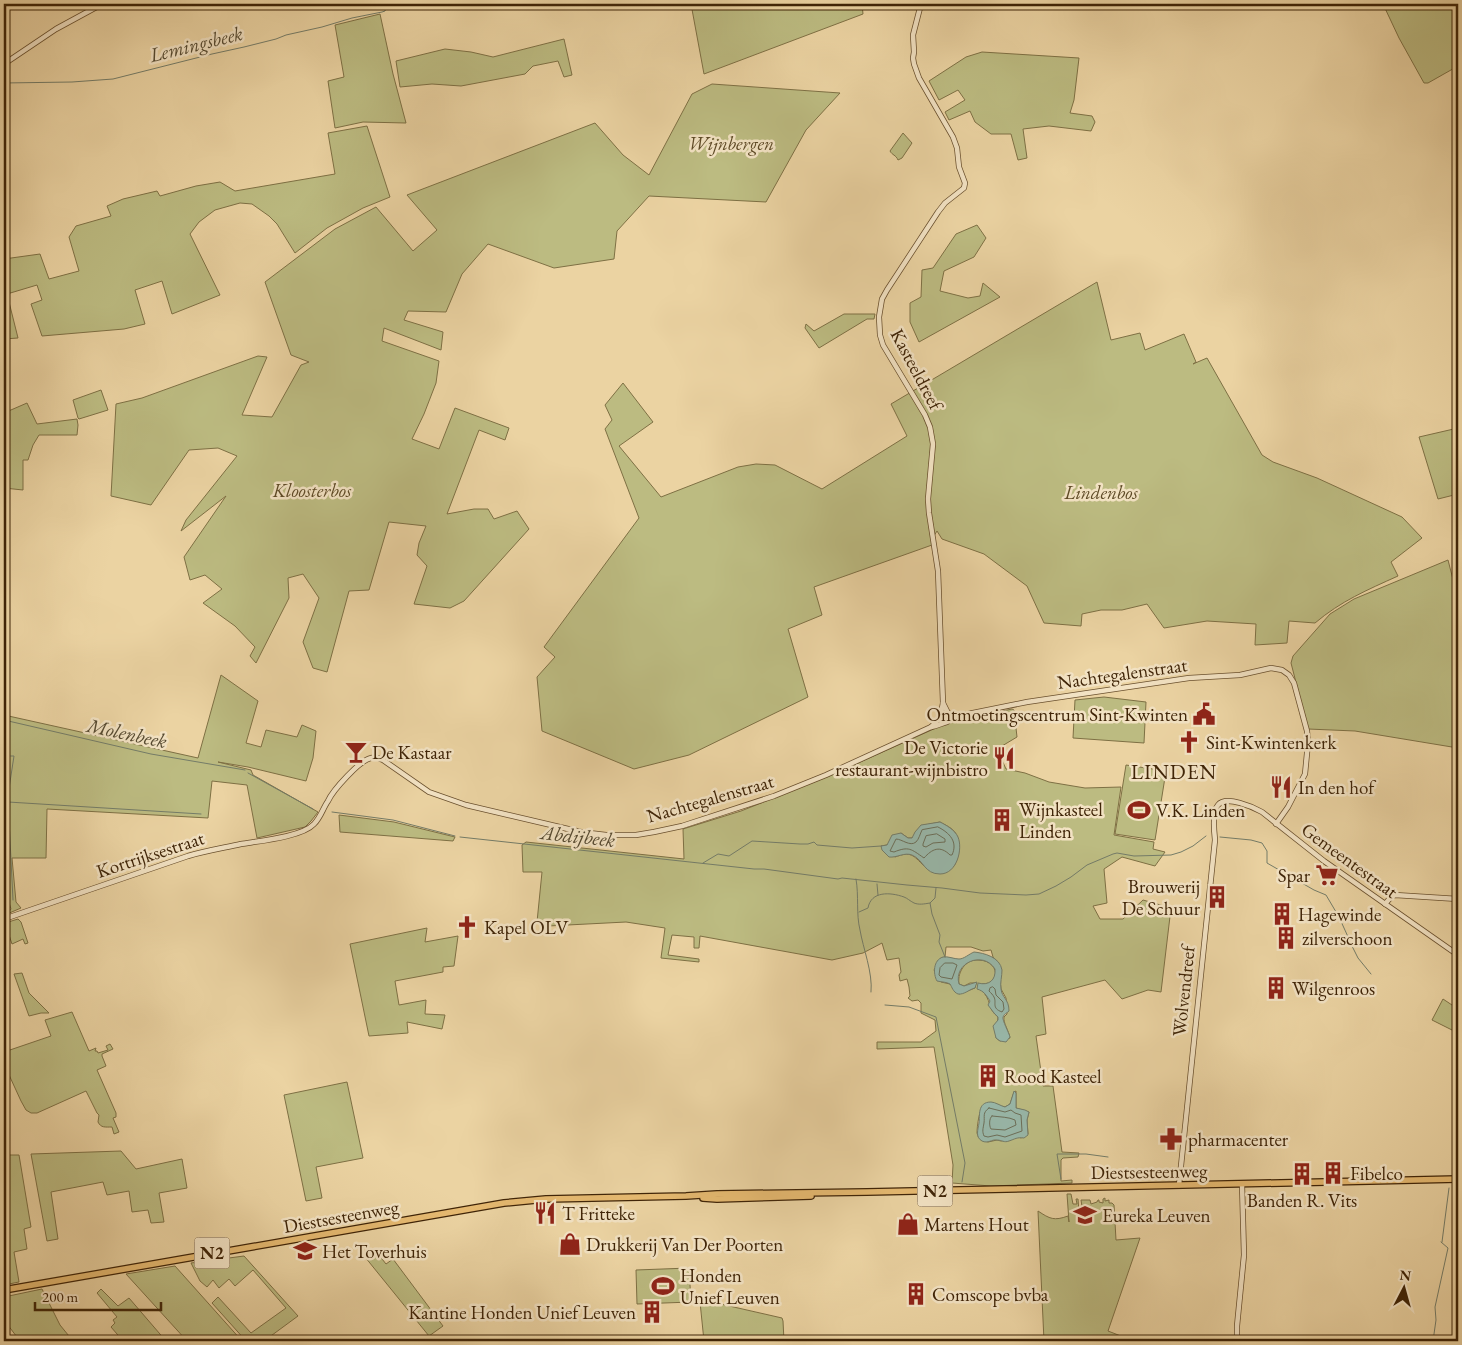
<svg xmlns="http://www.w3.org/2000/svg" width="1462" height="1345" font-family="'EB Garamond',serif">
  <style>
    .green { fill: #bcbb81; stroke: #7e7044; fill-rule: evenodd }
    .water { fill: #98b7a9; stroke: #747c68 }
    .lines { fill: none; stroke-linecap: round; stroke-linejoin: round }
    .shore { stroke: #6c6e58; stroke-width: 1 }
    .stream { stroke: #747c68; stroke-width: 1 }
    .tertiary-casing { stroke: #6a502e; stroke-width: 6 }
    .primary-casing { stroke: #3f2407; stroke-width: 8 }
    .tertiary { stroke: #f2e2c3; stroke-width: 4.5 }
    .primary { stroke: #e6ba71; stroke-width: 5.5 }
    .labels { text-anchor: middle; stroke-width: 5; stroke-linejoin: round; paint-order: stroke }
    .shield { fill: #f2e2c3; stroke: #755d3f; stroke-width: 1 }
    .shield-label { font-size: 18px; font-weight: bold; fill: #3f2407 }
    .park-label { font-size: 19px; font-style: italic; fill: #5e4a26; stroke: #f2e2c3 }
    .street-label { font-size: 19px; fill: #3f2407; stroke: #f2e2c3 }
    .poi-label { font-size: 19px; fill: #3f2407; stroke: #f2e2c3; text-anchor: start }
    .water-label { font-size: 20px; font-style: italic; fill: #554930; stroke: #f2e2c3 }
    .quarter-label { font-size: 21px; letter-spacing: 1px; fill: #3f2407; stroke: #f2e2c3 }
  </style>
  <rect width="100%" height="100%" fill="#ebd3a2"/>
  <filter id="stains"><feTurbulence type="fractalNoise" baseFrequency=".004" numOctaves="4"/><feColorMatrix values="0 0 0 0 .2 0 0 0 0 .09 0 0 0 0 .02 0 0 0 .5 -.17"/></filter>
  <radialGradient id="worn" r=".72"><stop offset=".6" stop-color="#630" stop-opacity="0"/><stop offset="1" stop-color="#630" stop-opacity=".3"/></radialGradient>
  <!-- green -->
  <g class="green">
    <polygon points="691,4 862,4 863,14 704,74"/>
    <polygon points="1383,4 1458,4 1458,66 1428,83 1424,83 1399,38"/>
    <polygon points="380,14 393,74 406,123 363,122 335,128 328,81 344,77 335,25"/>
    <polygon points="564,39 572,75 564,77 558,61 533,66 525,74 461,86 432,84 400,87 396,61 445,49 471,52 493,57"/>
    <polygon points="982,52 1079,58 1074,100 1070,113 1092,116 1095,122 1091,131 1049,126 1023,129 1027,158 1018,160 1011,134 991,134 975,122 970,111 949,120 945,112 965,100 958,90 939,100 929,81 966,57"/>
    <polygon points="712,84 840,93 806,130 766,202 649,196 617,231 614,259 554,268 488,244 462,274 446,312 408,311 404,320 443,332 441,350 384,328 382,341 439,361 436,383 424,414 412,439 439,449 455,408 509,428 505,440 479,430 447,514 474,509 488,509 494,519 517,511 529,529 464,601 450,608 414,604 427,566 417,555 419,543 426,526 389,522 369,590 349,591 327,672 313,668 303,642 319,598 303,574 288,578 289,598 256,663 250,656 255,647 235,626 203,603 222,589 205,575 190,580 184,557 226,496 181,531 186,520 237,456 218,448 189,450 151,505 111,496 116,404 142,398 258,356 267,357 242,415 272,417 301,365 309,362 291,355 265,282 335,229 376,207 413,251 437,230 407,195 595,123 623,155 649,175 692,94"/>
    <polygon points="367,126 390,197 363,208 327,228 295,253 277,224 269,216 252,204 240,203 215,210 199,222 190,234 220,295 172,314 162,281 135,290 145,324 124,329 42,336 31,304 42,300 37,285 7,294 18,338 4,339 4,259 40,254 49,279 79,271 69,237 76,226 111,216 107,206 123,199 157,191 160,196 196,186 220,182 235,191 335,174 328,133"/>
    <path d="M903,133L912,143L902,158L898,160C896,155 892,155 890,151Z"/>
    <polygon points="977,225 986,238 974,257 944,271 940,291 968,298 980,296 983,283 1000,297 919,342 910,322 910,303 921,297 922,270 933,268 956,234"/>
    <path d="M1097,282L1111,340L1140,333L1145,350L1184,334L1196,362L1193,364L1207,358L1262,455L1273,462L1317,478L1402,517L1422,538L1391,562L1398,576C1367,590 1341,601 1315,623L1289,621L1287,643L1255,645L1256,624L1207,621L1164,628L1147,604L1122,610H1101L1082,614L1081,626L1044,623L1027,586L984,554L942,539L937,531L932,539V545L814,587L822,615L788,629L808,697L689,755L634,769L542,731L537,677L555,657L544,647L639,518L605,429L612,420L605,405L623,383L653,422L619,446L661,497L738,467L756,464L775,465L822,489L907,436L891,404Z"/>
    <polygon points="844,314 875,314 874,319 867,319 819,348 805,328 806,324 814,331"/>
    <polygon points="101,390 108,410 79,419 78,418 73,400"/>
    <polygon points="27,403 37,424 77,419 78,425 77,435 39,435 33,445 28,460 23,460 23,490 4,488 4,413"/>
    <polygon points="1458,428 1458,494 1438,499 1419,437"/>
    <polygon points="1448,560 1458,599 1458,748 1355,731 1308,729 1291,663 1293,656 1330,614 1354,599"/>
    <polygon points="221,675 258,701 246,743 261,747 266,730 297,737 302,725 316,731 313,758 306,781 248,767 218,762 251,770 253,775 318,812 311,821 305,827 257,838 247,785 212,781 208,818 47,809 46,858 12,858 16,902 21,908 7,914 11,909 7,896 4,823 4,715 198,758"/>
    <polygon points="1104,697 1146,702 1144,743 1073,738 1075,700"/>
    <path d="M1012,709L1014,710L1017,737L997,749L1006,769L1025,773L1049,782L1085,788L1121,787L1114,835L1154,842L1153,849L1165,852L1155,866L1122,857L1104,869L1107,903L1093,906L1100,919H1123L1143,900L1171,908L1161,992L1148,990L1122,999L1105,980L1042,997L1046,1034L1036,1036L1043,1086H1053L1062,1152L1079,1153L1078,1157L1063,1158L1061,1160V1181L1072,1180V1183L991,1186L952,1183L953,1165L934,1047L877,1049V1042H921L936,1031L935,1020L921,1013V1003L918,1000L912,1001L908,998L910,996L909,987L907,979L900,981L899,975L901,972L899,958L887,960L882,943L863,953L832,960L700,936L699,948H694V937L672,935L668,955L699,959V962L661,958L665,928L626,922L548,926V921L537,922L542,872H523L522,845L526,842L684,859L683,829L741,811L829,776L947,723ZM940,822C945,825 953,828 956,834C960,840 958,860 954,866L935,873C931,871 927,869 924,866C913,855 911,851 895,857L881,846L887,845L901,833L908,838H912L925,825ZM946,947H971L983,951L991,950L993,957L998,962L1001,989L1006,998L1007,1014L1004,1017C1003,1023 1009,1031 1010,1038L1000,1041L996,1038L998,1017C987,1009 992,999 981,990L982,984C1002,984 999,960 978,960C972,960 969,961 964,966C960,971 958,977 959,984L964,986L970,983H976L975,988L959,994L950,984L941,982L934,970L941,958L945,957ZM1016,1091V1108L1029,1112L1027,1120L1028,1134L1021,1138L1019,1137L1001,1141L997,1140L988,1142L981,1140C979,1138 978,1137 977,1133C977,1127 979,1106 986,1104C992,1101 999,1106 1005,1107L1010,1104L1014,1092Z"/>
    <polygon points="1126,765 1166,771 1155,840 1115,834"/>
    <polygon points="339,815 394,822 455,837 453,841 340,832"/>
    <polygon points="18,919 21,922 28,943 25,944 23,939 12,944 5,923"/>
    <polygon points="427,928 425,942 458,936 454,966 443,967 443,972 395,981 399,1005 426,1000 425,1014 445,1015 442,1029 407,1022 408,1033 369,1036 350,944"/>
    <polygon points="22,973 29,993 49,1013 41,1013 29,1016 14,974"/>
    <polygon points="1443,999 1458,1009 1458,1033 1432,1020"/>
    <path d="M72,1012L89,1051L96,1048L95,1051H97L98,1053L108,1050L106,1046L110,1044L113,1049L102,1054V1056L106,1066L97,1070L116,1113V1117L113,1118L119,1132L114,1134L112,1127C105,1127 101,1128 98,1122L99,1115L97,1113L86,1091L37,1113H31L26,1110L21,1101L4,1064V1052L51,1036L45,1020Z"/>
    <polygon points="347,1082 363,1158 316,1167 322,1198 306,1201 284,1095"/>
    <polygon points="121,1151 136,1169 182,1159 187,1188 159,1193 164,1222 151,1223 148,1210 132,1212 129,1191 107,1195 103,1182 51,1192 58,1239 47,1241 31,1154"/>
    <polygon points="4,1155 19,1155 31,1227 24,1229 27,1249 14,1252 19,1282 4,1285"/>
    <path d="M1067,1194H1071L1073,1204H1077L1076,1199H1078L1080,1225L1088,1224V1219L1081,1220V1213H1083L1081,1200H1090L1091,1204L1097,1202L1098,1200H1099V1202L1103,1203V1199L1105,1198V1201L1109,1200V1203H1112L1114,1205L1116,1240L1140,1238L1108,1331L1126,1338L1125,1341H1044L1038,1211C1050,1219 1054,1221 1068,1216L1069,1222Z"/>
    <polygon points="375,1250 386,1264 393,1259 443,1326 429,1336 365,1257"/>
    <polygon points="244,1256 298,1316 264,1341 246,1341 212,1303 218,1297 251,1333 286,1308 253,1270 235,1286 229,1279 219,1288 213,1280 207,1287 200,1281 191,1263"/>
    <polygon points="175,1266 242,1341 187,1341 126,1274"/>
    <polygon points="689,1268 691,1302 637,1304 636,1270"/>
    <polygon points="42,1289 60,1325 73,1341 20,1341 4,1320 4,1297"/>
    <polygon points="101,1289 118,1306 129,1298 166,1341 123,1341 111,1327 115,1323 113,1320 117,1317 97,1293"/>
    <polygon points="703,1300 782,1318 783,1321 784,1341 704,1341 700,1302"/>
  </g>
  <!-- water -->
  <g class="water">
    <path d="M940,822C946,825 955,830 958,837C963,849 957,874 940,874C924,874 924,860 912,855C904,852 897,858 889,857L882,850L881,846L887,845L892,835L901,833L908,838H912L915,832L921,825Z"/>
    <path d="M974,952C984,953 1000,957 1002,970C1002,976 1000,983 1001,989C1002,998 1009,999 1009,1011C1007,1013 1004,1014 1003,1017C1002,1020 1009,1033 1010,1037L1006,1042L1000,1041L996,1038L993,1026L998,1020V1017L994,1013L988,1005L990,1001C986,995 984,991 977,989L978,983C989,986 996,980 995,969C983,950 953,963 959,984L964,986L977,982L975,988C970,989 964,995 958,994C953,992 952,987 950,984C947,982 941,982 937,981C933,974 933,960 943,957C948,956 954,959 959,959C964,959 969,954 974,952Z"/>
    <path d="M1014,1091L1016,1093V1108L1025,1110L1029,1112L1027,1120L1028,1135L1024,1138C1017,1137 1015,1139 1009,1141C1004,1143 1002,1140 997,1140C992,1139 988,1144 982,1141C975,1137 978,1130 979,1123C980,1116 977,1102 991,1102C995,1102 1001,1106 1005,1107L1010,1104Z"/>
  </g>
  <g class="lines">
    <!-- shore -->
    <g class="shore">
      <path d="M938,827C950,833 958,842 952,855H950C940,845 932,849 924,858C911,849 909,846 894,852L890,851L896,839C902,839 910,847 916,842C919,839 920,834 922,830Z"/>
      <polygon points="937,834 945,839 945,842 933,843 926,847 923,846 923,844 926,836"/>
      <polygon points="945,963 953,963 957,965 952,979 941,977 939,975 940,968"/>
      <path d="M993,987L995,989L996,995L1003,1002L1004,1009L1002,1012C991,1008 997,1003 994,997C993,995 991,993 989,991L990,988Z"/>
      <path d="M989,1108L1005,1112L1011,1110L1015,1113L1021,1115L1022,1131L1005,1137L997,1135L988,1137L984,1136C982,1131 983,1129 984,1123C985,1116 982,1113 989,1108Z"/>
      <path d="M992,1116C1000,1117 1009,1117 1015,1120L1016,1125L1005,1130L991,1129C989,1126 989,1118 992,1116Z"/>
    </g>
    <!-- stream -->
    <g class="stream">
      <polyline points="4,83 72,82 113,79 212,54 244,47 276,39 286,35 322,27 352,18 382,12 385,11 386,8 385,4"/>
      <polyline points="4,720 151,754 245,770"/>
      <polyline points="4,756 10,756"/>
      <polyline points="248,773 313,809"/>
      <polyline points="8,795 14,756 11,756"/>
      <polyline points="8,800 13,900"/>
      <polyline points="8,802 201,814"/>
      <polyline points="332,812 393,820 455,836"/>
      <polyline points="460,837 754,869 764,869 838,879 842,878 907,885 942,888 980,893 1026,895 1039,894 1056,886 1071,877 1087,865 1113,854 1117,853 1134,856 1171,855 1181,852 1193,846 1206,836"/>
      <polyline points="1220,837 1251,840 1262,843 1267,851 1267,863 1314,890 1326,895 1339,917 1349,939"/>
      <polyline points="703,863 718,854 729,856 752,841 800,844 808,844 814,842 817,845 852,848 881,846"/>
      <path d="M856,879C859,896 856,914 860,930C863,948 873,973 871,992"/>
      <polyline points="877,884 878,895"/>
      <polyline points="936,888 935,898 930,903 932,914 940,935 939,942 945,957"/>
      <path d="M859,912L868,908C871,891 890,892 904,897C907,898 910,901 914,903C919,905 924,904 930,903"/>
      <polyline points="1352,946 1358,958 1371,974"/>
      <polyline points="885,1005 909,1007 936,1017 965,1163 962,1182"/>
      <polyline points="1061,1179 1057,1154 1086,1154 1108,1157"/>
      <polyline points="1442,1242 1449,1188"/>
      <polyline points="1433,1341 1436,1320 1435,1307 1448,1248 1441,1242"/>
    </g>
    <defs>
      <g id="tertiary">
        <polyline points="921,4 913,35 914,52 913,58 914,64 919,78 953,137 957,148 959,167 965,183 964,188 945,203 938,212 887,290 882,299 879,317 880,335 883,345 925,415 930,427 933,444 928,499 929,513 938,571 943,703 940,718 931,727"/>
        <polyline points="4,64 56,29 102,4"/>
        <polyline points="943,703 948,713 958,716 1027,702 1189,678 1240,675 1271,668 1282,670 1289,675 1294,683 1307,731 1308,743 1305,774 1288,807 1276,824"/>
        <polyline points="1385,904 1391,897 1395,895 1458,899"/>
        <path d="M4,919L188,856C205,851 223,848 241,844C259,841 302,837 314,824C321,817 323,808 328,801C333,790 360,760 371,758C375,757 379,758 383,760L429,792L466,805L581,832L606,835H636L654,832L682,826L774,796L826,775L931,727C938,726 942,723 947,722L950,720L956,719L966,715"/>
        <path d="M1179,1185L1215,840C1214,831 1212,811 1218,805C1226,795 1253,807 1262,812L1324,861L1458,955"/>
        <polyline points="1237,1341 1237,1326 1244,1255 1242,1184"/>
      </g>
      <g id="primary">
        <polyline points="703,1198 717,1199 811,1196"/>
        <polyline points="4,1290 504,1203 546,1199 686,1196 717,1194 867,1192 1458,1179"/>
      </g>
    </defs>
    <!-- tertiary casing -->
    <use href="#tertiary" class="tertiary-casing"/>
    <!-- primary casing -->
    <use href="#primary" class="primary-casing"/>
    <!-- tertiary -->
    <use href="#tertiary" class="tertiary"/>
    <!-- primary -->
    <use href="#primary" class="primary"/>
  </g>
  <!-- icons -->
  <defs>
    <symbol id="civic-bare" viewBox="-9 -9 18 18"><path d="M-.6-6.5H3V-4.5H.6V-3L4-1V1h2V6H-6V1h2V-1L-.6-3ZM-1.2 2.5V6h2.4V2.5Z" fill="#8f2418" stroke="#f2e2c3" stroke-width="2.5" paint-order="stroke"/></symbol>
    <symbol id="church-bare" viewBox="-9 -9 18 18"><path d="M-1.2-6h2.4v3.5h3.3v2.4h-3.3V6h-2.4V-.1h-3.3v-2.4h3.3Z" fill="#8f2418" stroke="#f2e2c3" stroke-width="2.5" paint-order="stroke"/></symbol>
    <symbol id="bar-bare" viewBox="-9 -9 18 18"><path d="M-6-5H6L.8 .8V4.5H3.5V6h-7V4.5H-.8V.8Z" fill="#8f2418" stroke="#f2e2c3" stroke-width="2.5" paint-order="stroke"/></symbol>
    <symbol id="restaurant-bare" viewBox="-9 -9 18 18"><path d="M-5-6h1v4h1v-4h1v4h1v-4h1v5L-1.5 .5V6h-2V.5L-5-1ZM5-6V6H3V1.5H1.5Q1.5-4 5-6Z" fill="#8f2418" stroke="#f2e2c3" stroke-width="2.5" paint-order="stroke"/></symbol>
    <symbol id="stadium-bare" viewBox="-9 -9 18 18"><path d="M0-5a6.5 5 0 1 0 0 10a6.5 5 0 1 0 0-10ZM-3.5-1.8h7v3.6h-7Z" fill="#8f2418" stroke="#f2e2c3" stroke-width="2.5" paint-order="stroke"/></symbol>
    <symbol id="building-bare" viewBox="-9 -9 18 18"><path d="M-4-6H4V6H1V3H-1V6H-4ZM-2.5-4.3h1.7v1.8h-1.7ZM.8-4.3h1.7v1.8H.8ZM-2.5-1h1.7V.8h-1.7ZM.8-1h1.7V.8H.8Z" fill="#8f2418" stroke="#f2e2c3" stroke-width="2.5" paint-order="stroke"/></symbol>
    <symbol id="supermarket-bare" viewBox="-9 -9 18 18"><path d="M-6-5.5h2.5l.6 2H6L4.5 2H-2.5L-4.4-4H-6ZM-1.5 3.2a1.3 1.3 0 1 0 .1 0ZM3 3.2a1.3 1.3 0 1 0 .1 0Z" fill="#8f2418" stroke="#f2e2c3" stroke-width="2.5" paint-order="stroke"/></symbol>
    <symbol id="pharmacy-bare" viewBox="-9 -9 18 18"><path d="M-2-6h4v4h4v4h-4v4h-4v-4h-4v-4h4Z" fill="#8f2418" stroke="#f2e2c3" stroke-width="2.5" paint-order="stroke"/></symbol>
    <symbol id="school-bare" viewBox="-9 -9 18 18"><path d="M0-5L7-2L0 1L-7-2ZM-4 1L0 2.5L4 1V4Q0 6-4 4Z" fill="#8f2418" stroke="#f2e2c3" stroke-width="2.5" paint-order="stroke"/></symbol>
    <symbol id="shop-bare" viewBox="-9 -9 18 18"><path d="M-5-2.5h2.3a2.7 3.5 0 0 1 5.4 0H5L5.5 6h-11ZM-1.5-2.5h3a1.5 2.3 0 0 0-3 0Z" fill="#8f2418" stroke="#f2e2c3" stroke-width="2.5" paint-order="stroke"/></symbol>
  </defs>
  <g fill-rule="evenodd">
    <use href="#civic-bare" x="1188" y="698" width="32" height="32"/>
    <use href="#church-bare" x="1173" y="726" width="32" height="32"/>
    <use href="#bar-bare" x="340" y="736" width="32" height="32"/>
    <use href="#restaurant-bare" x="988" y="742" width="32" height="32"/>
    <use href="#restaurant-bare" x="1265" y="771" width="32" height="32"/>
    <use href="#stadium-bare" x="1123" y="794" width="32" height="32"/>
    <use href="#building-bare" x="986" y="804" width="32" height="32"/>
    <use href="#supermarket-bare" x="1311" y="859" width="32" height="32"/>
    <use href="#building-bare" x="1201" y="881" width="32" height="32"/>
    <use href="#building-bare" x="1266" y="898" width="32" height="32"/>
    <use href="#church-bare" x="451" y="911" width="32" height="32"/>
    <use href="#building-bare" x="1270" y="922" width="32" height="32"/>
    <use href="#building-bare" x="1260" y="972" width="32" height="32"/>
    <use href="#building-bare" x="972" y="1060" width="32" height="32"/>
    <use href="#pharmacy-bare" x="1155" y="1123" width="32" height="32"/>
    <use href="#building-bare" x="1317" y="1157" width="32" height="32"/>
    <use href="#building-bare" x="1286" y="1158" width="32" height="32"/>
    <use href="#restaurant-bare" x="529" y="1197" width="32" height="32"/>
    <use href="#school-bare" x="1069" y="1199" width="32" height="32"/>
    <use href="#shop-bare" x="892" y="1208" width="32" height="32"/>
    <use href="#shop-bare" x="554" y="1228" width="32" height="32"/>
    <use href="#school-bare" x="289" y="1235" width="32" height="32"/>
    <use href="#stadium-bare" x="647" y="1270" width="32" height="32"/>
    <use href="#building-bare" x="900" y="1278" width="32" height="32"/>
    <use href="#building-bare" x="636" y="1296" width="32" height="32"/>
  </g>
  <g class="labels">
    <!-- shield labels -->
    <g class="shield">
      <rect x="917.5" y="1175.5" width="35" height="31" rx="4"/>
      <rect x="194.5" y="1237.5" width="35" height="31" rx="4"/>
    </g>
    <g class="shield-label">
      <text x="935" y="1197">N2</text>
      <text x="212" y="1259">N2</text>
    </g>
    <!-- park labels -->
    <g class="park-label">
      <text x="731" y="150">Wijnbergen</text>
      <text x="312" y="497">Kloosterbos</text>
      <text x="1101" y="499">Lindenbos</text>
    </g>
    <!-- street labels -->
    <g class="street-label">
      <text transform="translate(917 369) rotate(62)" y="7">Kasteeldreef</text>
      <text transform="translate(1122 673) rotate(-8)" y="7">Nachtegalenstraat</text>
      <text transform="translate(710 798) rotate(-16)" y="7">Nachtegalenstraat</text>
      <text transform="translate(150 854) rotate(-18)" y="7">Kortrijksestraat</text>
      <text transform="translate(1350 860) rotate(36)" y="7">Gemeentestraat</text>
      <text transform="translate(1183 991) rotate(-84)" y="7">Wolvendreef</text>
      <text transform="translate(1149 1171) rotate(-1)" y="7">Diestsesteenweg</text>
      <text transform="translate(341 1216) rotate(-10)" y="7">Diestsesteenweg</text>
    </g>
    <!-- poi labels -->
    <g class="poi-label">
      <text x="1188" y="721" text-anchor="end">Ontmoetingscentrum Sint-Kwinten</text>
      <text x="1206" y="749">Sint-Kwintenkerk</text>
      <text x="988" y="754" text-anchor="end">De Victorie<tspan x="988" dy="22">restaurant-wijnbistro</tspan></text>
      <text x="372" y="759">De Kastaar</text>
      <text x="1298" y="794">In den hof</text>
      <text x="1019" y="816">Wijnkasteel<tspan x="1019" dy="22">Linden</tspan></text>
      <text x="1156" y="817">V.K. Linden</text>
      <text x="1310" y="882" text-anchor="end">Spar</text>
      <text x="1200" y="893" text-anchor="end">Brouwerij<tspan x="1200" dy="22">De Schuur</tspan></text>
      <text x="1298" y="921">Hagewinde</text>
      <text x="484" y="934">Kapel OLV</text>
      <text x="1302" y="945">zilverschoon</text>
      <text x="1292" y="995">Wilgenroos</text>
      <text x="1004" y="1083">Rood Kasteel</text>
      <text x="1188" y="1146">pharmacenter</text>
      <text x="1350" y="1180">Fibelco</text>
      <text x="1302" y="1207" text-anchor="middle">Banden R. Vits</text>
      <text x="562" y="1220">T Fritteke</text>
      <text x="1102" y="1222">Eureka Leuven</text>
      <text x="924" y="1231">Martens Hout</text>
      <text x="586" y="1251">Drukkerij Van Der Poorten</text>
      <text x="322" y="1258">Het Toverhuis</text>
      <text x="680" y="1282">Honden<tspan x="680" dy="22">Unief Leuven</tspan></text>
      <text x="932" y="1301">Comscope bvba</text>
      <text x="636" y="1319" text-anchor="end">Kantine Honden Unief Leuven</text>
    </g>
    <!-- water labels -->
    <g class="water-label">
      <text transform="translate(196 44) rotate(-14)" y="7">Lemingsbeek</text>
      <text transform="translate(127 733) rotate(12)" y="7">Molenbeek</text>
      <text transform="translate(578 836) rotate(6)" y="7">Abdijbeek</text>
    </g>
    <!-- quarter labels -->
    <g class="quarter-label">
      <text x="1174" y="779">LINDEN</text>
    </g>
  </g>
  <!-- margin -->
  <rect width="1462" height="1345" fill="none" stroke="#ebd3a2" stroke-width="20"/>
  <rect x="5" y="5" width="1452" height="1335" fill="none" stroke="#3f2407" stroke-width="2.5"/>
  <rect x="10" y="10" width="1442" height="1325" fill="none" stroke="#3f2407"/>
  <!-- north arrow -->
  <g transform="translate(1404 1288) rotate(6)" stroke="#f2e2c3" stroke-width="4" paint-order="stroke">
  <path d="M0-4L9 19L0 12L-9 19Z" fill="#3f2407"/>
  <text y="-8" font-size="14" font-weight="bold" text-anchor="middle" fill="#3f2407">N</text>
  </g>
  <!-- scale -->
  <path d="M35 1302v8h126v-8" fill="none" stroke="#3f2407" stroke-width="2.5"/>
  <text x="42" y="1302" font-size="15" fill="#3f2407" stroke="#f2e2c3" stroke-width="4" paint-order="stroke">200 m</text>
  <rect width="100%" height="100%" filter="url(#stains)"/>
  <rect width="100%" height="100%" fill="url(#worn)"/>
</svg>
